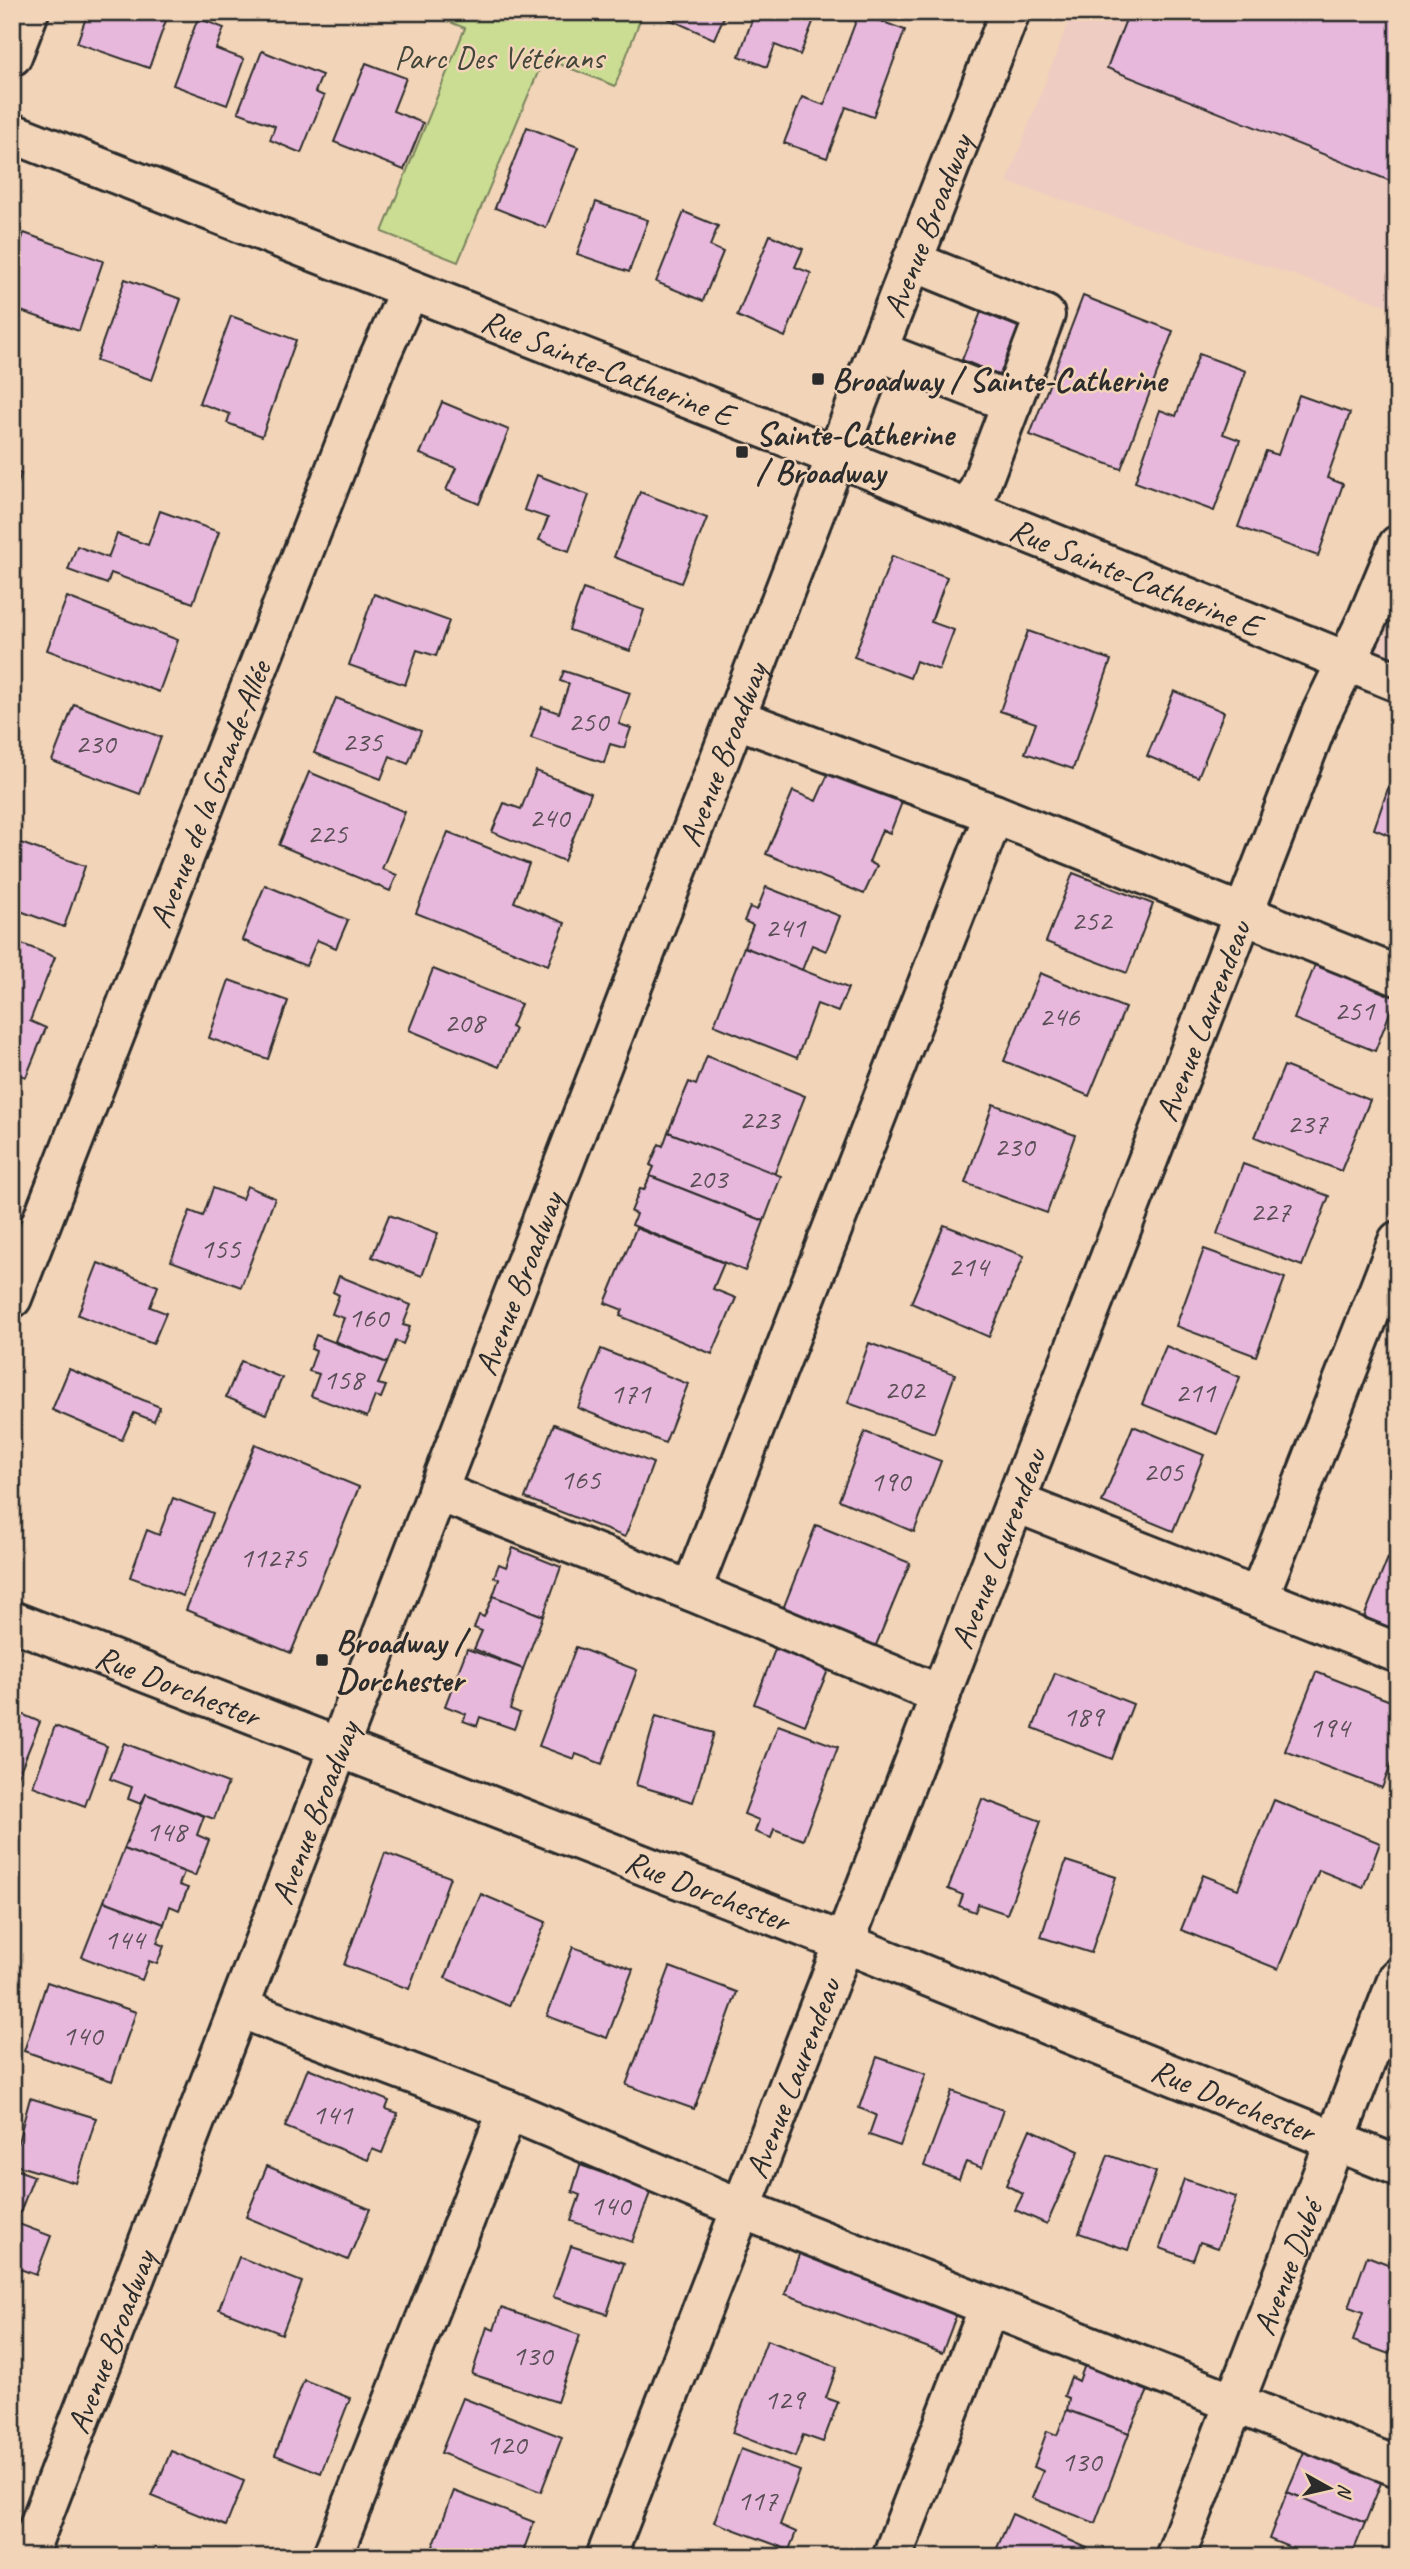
<svg xmlns="http://www.w3.org/2000/svg" width="1410" height="2569" font-family="Caveat,sans-serif">
  <style>
    .built { fill: #efccc2 }
    .green { fill: #cadd92; stroke: #7a845e; stroke-width: 2 }
    .building { fill: #e7b8db; stroke: #2b2b2b; stroke-width: 2 }
    .lines { fill: none; stroke-linecap: round; stroke-linejoin: round }
    .minor-casing { stroke: #2b2b2b; stroke-width: 44 }
    .minor { stroke: #f2d4b8; stroke-width: 38 }
    .poi-dot { fill: #2b2b2b; stroke: #f2d4b8; stroke-width: 2.5 }
    .labels { text-anchor: middle; stroke-width: 5; stroke-linejoin: round; paint-order: stroke }
    .number-label { font-size: 30px; fill: #5a4e57 }
    .park-label { font-size: 33px; fill: #43463a; stroke: #f2d4b8 }
    .street-label { font-size: 33px; fill: #2b2b2b; stroke: #f2d4b8 }
    .poi-label { font-size: 33px; font-weight: bold; fill: #2b2b2b; stroke: #f2d4b8; text-anchor: start }
  </style>
  <rect width="100%" height="100%" fill="#f2d4b8"/>
  <filter id="ink" filterUnits="userSpaceOnUse"><feTurbulence type="fractalNoise" baseFrequency=".0143" numOctaves="2"/><feDisplacementMap in="SourceGraphic" scale="14" xChannelSelector="R" yChannelSelector="G"/><feConvolveMatrix kernelMatrix="1 2 1 2 8 2 1 2 1" color-interpolation-filters="sRGB"/></filter>
  <g filter="url(#ink)">
    <!-- built -->
    <g class="built">
      <polygon points="1072,12 1398,12 1398,309 1007,182"/>
      <polygon points="1398,598 1398,659 1377,651"/>
    </g>
    <!-- green -->
    <polygon class="green" points="425,12 643,12 615,86 544,58 458,262 382,232 465,28"/>
    <!-- building -->
    <g class="building">
      <polygon points="88,12 169,12 149,68 77,43"/>
      <polygon points="671,12 726,12 714,39 669,19"/>
      <polygon points="755,12 817,12 800,55 775,45 767,67 739,56"/>
      <polygon points="1129,12 1398,12 1398,184 1107,68"/>
      <polygon points="859,13 905,30 873,117 846,107 827,158 784,143 802,97 824,105"/>
      <polygon points="198,18 224,28 216,49 244,59 227,105 173,85"/>
      <polygon points="262,51 322,75 315,92 324,96 301,153 270,140 275,126 238,112"/>
      <polygon points="366,63 406,78 393,111 423,123 404,170 334,142"/>
      <polygon points="527,127 578,147 546,228 495,208"/>
      <polygon points="596,202 648,220 629,272 577,254"/>
      <polygon points="684,212 718,226 710,246 723,252 703,301 656,282"/>
      <polygon points="24,233 103,261 79,331 12,308 12,267"/>
      <polygon points="770,235 803,249 795,267 811,273 785,337 737,316"/>
      <polygon points="125,279 181,299 152,380 96,361"/>
      <polygon points="1083,296 1173,331 1121,469 1030,435"/>
      <polygon points="981,312 1028,331 1009,379 962,360"/>
      <polygon points="231,316 296,340 262,436 227,423 230,414 199,403"/>
      <polygon points="1199,354 1246,371 1223,434 1240,440 1214,511 1135,482 1160,410 1176,416"/>
      <polygon points="1299,395 1350,413 1327,478 1343,484 1318,556 1238,527 1266,451 1278,455"/>
      <polygon points="442,402 509,430 479,504 446,490 456,468 420,454"/>
      <polygon points="12,471 21,474 12,501"/>
      <polygon points="537,475 589,495 569,551 539,540 548,518 524,510"/>
      <polygon points="640,492 707,518 681,583 614,557"/>
      <polygon points="160,511 219,532 193,603 111,573 107,584 68,570 77,546 108,558 117,534 148,545"/>
      <polygon points="892,556 947,577 931,622 954,630 939,670 916,661 910,678 854,657"/>
      <polygon points="583,589 644,610 630,651 569,630"/>
      <polygon points="374,594 449,621 436,656 417,650 405,685 349,665"/>
      <polygon points="67,597 178,640 159,692 47,650"/>
      <polygon points="1028,631 1111,660 1073,769 1025,753 1036,723 1000,711"/>
      <polygon points="564,671 630,693 619,724 631,728 624,748 610,744 604,763 531,738 542,707 559,713 569,684 560,681"/>
      <polygon points="1174,691 1224,712 1198,777 1147,756"/>
      <polygon points="336,698 421,731 408,764 390,756 381,779 314,753"/>
      <polygon points="74,704 161,737 140,794 52,761"/>
      <polygon points="536,771 591,793 564,861 492,832 504,803 521,809"/>
      <polygon points="309,772 405,812 382,869 397,875 390,891 279,845"/>
      <polygon points="829,772 902,802 890,833 882,830 869,862 877,866 864,894 766,854 793,791 816,801"/>
      <polygon points="1393,774 1398,776 1398,839 1374,829"/>
      <polygon points="448,832 529,864 514,902 565,923 548,965 416,913"/>
      <polygon points="15,841 85,866 64,927 12,908"/>
      <polygon points="1073,873 1153,904 1127,973 1046,942"/>
      <polygon points="265,885 348,920 336,948 317,940 306,966 242,940"/>
      <polygon points="766,887 840,916 826,951 812,945 802,970 744,947 753,925 744,921 750,907 757,910"/>
      <polygon points="12,940 55,957 30,1021 46,1028 26,1077 12,1072"/>
      <polygon points="744,947 848,988 838,1012 817,1004 797,1058 714,1025"/>
      <polygon points="1318,957 1398,992 1375,1051 1294,1019"/>
      <polygon points="433,969 521,1004 511,1027 515,1029 499,1067 409,1030"/>
      <polygon points="1040,973 1125,1008 1089,1096 1004,1061"/>
      <polygon points="229,980 288,1001 268,1059 209,1038"/>
      <polygon points="707,1056 805,1096 774,1175 668,1132 689,1082 696,1085"/>
      <polygon points="1284,1066 1370,1100 1341,1171 1255,1137"/>
      <polygon points="993,1104 1075,1135 1047,1213 965,1183"/>
      <polygon points="668,1132 781,1176 764,1221 650,1176 654,1167 650,1165 659,1144 663,1146"/>
      <polygon points="1243,1164 1329,1196 1302,1266 1217,1234"/>
      <polygon points="650,1176 764,1221 745,1271 632,1225 636,1214 631,1212 640,1189 644,1190"/>
      <polygon points="247,1186 275,1198 241,1287 171,1261 190,1211 203,1216 213,1188 242,1199"/>
      <polygon points="389,1215 438,1233 422,1276 372,1257"/>
      <polygon points="944,1225 1024,1256 989,1337 911,1303"/>
      <polygon points="636,1228 724,1263 713,1289 736,1298 712,1354 620,1316 623,1310 605,1303"/>
      <polygon points="1204,1249 1285,1278 1256,1356 1176,1326"/>
      <polygon points="98,1263 158,1286 150,1307 166,1313 153,1344 78,1315"/>
      <polygon points="339,1276 411,1305 403,1325 410,1327 403,1344 396,1341 387,1363 335,1341 344,1318 332,1314 339,1295 333,1292"/>
      <polygon points="316,1335 387,1363 378,1384 386,1386 381,1398 375,1396 367,1417 311,1396 319,1374 309,1371 316,1351 311,1349"/>
      <polygon points="869,1343 955,1374 934,1433 848,1403"/>
      <polygon points="1166,1346 1240,1377 1217,1434 1142,1404"/>
      <polygon points="601,1349 688,1384 665,1443 578,1408"/>
      <polygon points="241,1361 282,1378 266,1414 226,1397"/>
      <polygon points="69,1369 160,1407 154,1421 134,1413 122,1440 52,1410"/>
      <polygon points="554,1424 653,1463 625,1537 525,1498"/>
      <polygon points="1133,1426 1204,1455 1173,1531 1102,1502"/>
      <polygon points="865,1432 941,1461 914,1532 839,1500"/>
      <polygon points="255,1444 359,1487 291,1653 186,1610"/>
      <polygon points="173,1498 213,1513 183,1596 130,1577 147,1530 159,1535"/>
      <polygon points="816,1525 910,1563 874,1650 781,1614"/>
      <polygon points="513,1548 561,1567 543,1616 493,1596 499,1579 494,1577 499,1564 506,1567"/>
      <polygon points="1388,1558 1398,1561 1398,1631 1364,1617"/>
      <polygon points="493,1596 543,1616 523,1669 474,1649 482,1631 474,1628 479,1615 484,1617"/>
      <polygon points="576,1647 637,1670 602,1764 576,1754 574,1759 539,1746"/>
      <polygon points="776,1647 829,1668 805,1725 754,1704"/>
      <polygon points="467,1649 523,1669 510,1709 520,1713 514,1729 480,1717 477,1726 463,1721 466,1714 445,1706"/>
      <polygon points="1316,1672 1398,1704 1398,1747 1382,1788 1285,1751"/>
      <polygon points="1055,1673 1133,1704 1112,1759 1033,1728"/>
      <polygon points="12,1701 22,1705 19,1713 40,1722 16,1781 12,1780"/>
      <polygon points="656,1716 714,1733 693,1802 636,1785"/>
      <polygon points="778,1725 838,1747 803,1840 774,1829 771,1838 755,1832 759,1820 744,1814"/>
      <polygon points="55,1726 107,1746 85,1806 33,1786"/>
      <polygon points="124,1743 228,1783 214,1819 146,1794 141,1804 128,1799 132,1787 110,1779"/>
      <polygon points="146,1794 204,1816 197,1835 209,1840 195,1876 124,1849"/>
      <polygon points="982,1799 1041,1821 1007,1914 978,1904 975,1912 959,1906 963,1895 948,1889"/>
      <polygon points="1274,1800 1380,1843 1363,1888 1319,1870 1278,1969 1181,1930 1203,1875 1238,1889"/>
      <polygon points="124,1849 184,1872 179,1885 188,1888 179,1910 170,1906 164,1924 104,1901"/>
      <polygon points="385,1853 450,1877 409,1989 344,1965"/>
      <polygon points="1066,1861 1116,1877 1091,1953 1041,1937"/>
      <polygon points="481,1894 546,1922 509,2006 445,1978"/>
      <polygon points="104,1901 164,1924 157,1943 164,1946 157,1964 149,1961 142,1980 82,1957"/>
      <polygon points="573,1947 633,1969 607,2038 547,2016"/>
      <polygon points="670,1967 737,1992 694,2109 626,2085"/>
      <polygon points="47,1982 136,2012 112,2081 24,2051"/>
      <polygon points="877,2057 926,2074 900,2146 869,2135 876,2115 859,2108"/>
      <polygon points="308,2068 389,2101 386,2109 398,2113 382,2153 372,2149 368,2160 285,2127"/>
      <polygon points="952,2091 1003,2110 982,2168 966,2162 959,2179 924,2166"/>
      <polygon points="30,2098 96,2118 76,2183 12,2164"/>
      <polygon points="1030,2129 1079,2151 1047,2224 1015,2210 1023,2194 1006,2185"/>
      <polygon points="1108,2155 1156,2172 1128,2250 1079,2233"/>
      <polygon points="580,2165 651,2190 632,2242 571,2221 580,2195 572,2192"/>
      <polygon points="267,2166 370,2209 348,2260 246,2217"/>
      <polygon points="12,2168 34,2176 16,2223 51,2236 36,2275 12,2266"/>
      <polygon points="1184,2179 1236,2197 1218,2248 1200,2242 1193,2260 1160,2248"/>
      <polygon points="571,2246 624,2263 607,2314 553,2297"/>
      <polygon points="801,2249 959,2308 942,2353 785,2294"/>
      <polygon points="1367,2256 1398,2268 1398,2329 1389,2354 1353,2341 1363,2312 1349,2307"/>
      <polygon points="239,2257 302,2282 282,2334 219,2309"/>
      <polygon points="501,2308 580,2335 557,2402 472,2374 487,2327 494,2330"/>
      <polygon points="767,2340 837,2367 826,2398 838,2402 823,2442 803,2435 795,2457 732,2433"/>
      <polygon points="1086,2362 1150,2386 1129,2433 1067,2410 1069,2398 1064,2396 1071,2377 1079,2381"/>
      <polygon points="304,2380 350,2398 321,2473 275,2455"/>
      <polygon points="463,2398 562,2437 541,2492 441,2453"/>
      <polygon points="1067,2410 1129,2433 1095,2523 1032,2498 1043,2471 1034,2467 1047,2431 1057,2435"/>
      <polygon points="1306,2447 1383,2478 1365,2523 1287,2492"/>
      <polygon points="741,2449 800,2471 780,2525 796,2532 789,2550 714,2522"/>
      <polygon points="171,2451 244,2481 226,2526 152,2496"/>
      <polygon points="454,2491 534,2522 521,2557 429,2557"/>
      <polygon points="1287,2492 1365,2523 1351,2557 1313,2557 1269,2539"/>
      <polygon points="1012,2514 1087,2548 1082,2557 993,2557"/>
      <polygon points="145,2550 166,2557 143,2557"/>
    </g>
    <g class="lines">
      <defs>
        <g id="minor">
          <polyline points="12,56 29,12"/>
          <path id="s1" d="M12,133L891,478L1398,682"/>
          <polyline points="912,261 1045,315 971,510"/>
          <polyline points="878,351 1012,403"/>
          <polyline points="735,718 994,814 1398,976"/>
          <path id="s2" d="M12,1298L379,358L409,291"/>
          <polyline points="437,1491 691,1591 941,1695"/>
          <polyline points="1017,1503 1398,1653"/>
          <polyline points="691,1591 994,814"/>
          <polyline points="1259,1596 1398,1241"/>
          <path id="s3" d="M12,1621L845,1943L1398,2166"/>
          <polyline points="239,2008 508,2110 740,2208 1398,2467"/>
          <path id="s4" d="M27,2557L860,395L1010,12"/>
          <polyline points="332,2557 508,2110"/>
          <path id="s5" d="M606,2557L1321,714L1368,617L1398,545"/>
          <polyline points="892,2557 989,2307"/>
          <path id="s6" d="M1175,2557L1398,1978"/>
        </g>
      </defs>
      <!-- minor casing -->
      <use href="#minor" class="minor-casing"/>
      <!-- minor -->
      <use href="#minor" class="minor"/>
    </g>
  </g>
  <!-- markers -->
  <g class="poi-dot">
    <rect x="811" y="372" width="14" height="14" rx="3.5"/>
    <rect x="735" y="445" width="14" height="14" rx="3.5"/>
    <rect x="315" y="1653" width="14" height="14" rx="3.5"/>
  </g>
  <g class="labels">
    <!-- number labels -->
    <g class="number-label">
      <text x="588" y="731">250</text>
      <text x="362" y="751">235</text>
      <text x="95" y="753">230</text>
      <text x="549" y="827">240</text>
      <text x="327" y="843">225</text>
      <text x="1091" y="930">252</text>
      <text x="785" y="937">241</text>
      <text x="1354" y="1020">251</text>
      <text x="1059" y="1026">246</text>
      <text x="464" y="1032">208</text>
      <text x="759" y="1129">223</text>
      <text x="1307" y="1133">237</text>
      <text x="1014" y="1156">230</text>
      <text x="707" y="1188">203</text>
      <text x="1270" y="1221">227</text>
      <text x="220" y="1258">155</text>
      <text x="968" y="1276">214</text>
      <text x="368" y="1327">160</text>
      <text x="343" y="1389">158</text>
      <text x="904" y="1399">202</text>
      <text x="1195" y="1402">211</text>
      <text x="630" y="1403">171</text>
      <text x="1163" y="1481">205</text>
      <text x="580" y="1489">165</text>
      <text x="890" y="1491">190</text>
      <text x="273" y="1567">11275</text>
      <text x="1083" y="1726">189</text>
      <text x="1329" y="1737">194</text>
      <text x="166" y="1841">148</text>
      <text x="124" y="1949">144</text>
      <text x="82" y="2045">140</text>
      <text x="332" y="2124">141</text>
      <text x="610" y="2215">140</text>
      <text x="532" y="2365">130</text>
      <text x="784" y="2409">129</text>
      <text x="506" y="2454">120</text>
      <text x="1081" y="2471">130</text>
      <text x="757" y="2510">117</text>
    </g>
    <!-- park labels -->
    <g class="park-label">
      <text x="499" y="69">Parc Des Vétérans</text>
    </g>
    <!-- street labels -->
    <g class="street-label">
      <text dy="12" stroke="none"><textPath href="#s4" startOffset="2499">Avenue Broadway</textPath></text>
      <text dy="12" stroke="none"><textPath href="#s1" startOffset="640">Rue Sainte-Catherine E</textPath></text>
      <text dy="12" stroke="none"><textPath href="#s1" startOffset="1208">Rue Sainte-Catherine E</textPath></text>
      <text dy="12" stroke="none"><textPath href="#s4" startOffset="1932">Avenue Broadway</textPath></text>
      <text dy="12" stroke="none"><textPath href="#s2" startOffset="541">Avenue de la Grande-Allée</textPath></text>
      <text dy="12" stroke="none"><textPath href="#s5" startOffset="1648">Avenue Laurendeau</textPath></text>
      <text dy="12" stroke="none"><textPath href="#s4" startOffset="1365">Avenue Broadway</textPath></text>
      <text dy="12" stroke="none"><textPath href="#s5" startOffset="1082">Avenue Laurendeau</textPath></text>
      <text dy="12" stroke="none"><textPath href="#s3" startOffset="178">Rue Dorchester</textPath></text>
      <text dy="12" stroke="none"><textPath href="#s4" startOffset="798">Avenue Broadway</textPath></text>
      <text dy="12" stroke="none"><textPath href="#s3" startOffset="746">Rue Dorchester</textPath></text>
      <text dy="12" stroke="none"><textPath href="#s5" startOffset="514">Avenue Laurendeau</textPath></text>
      <text dy="12" stroke="none"><textPath href="#s3" startOffset="1312">Rue Dorchester</textPath></text>
      <text dy="12" stroke="none"><textPath href="#s6" startOffset="310">Avenue Dubé</textPath></text>
      <text dy="12" stroke="none"><textPath href="#s4" startOffset="231">Avenue Broadway</textPath></text>
    </g>
    <!-- poi labels -->
    <g class="poi-label">
      <text x="832" y="391">Broadway / Sainte-Catherine</text>
      <text x="756" y="445">Sainte-Catherine<tspan x="756" dy="38">/ Broadway</tspan></text>
      <text x="336" y="1653">Broadway /<tspan x="336" dy="38">Dorchester</tspan></text>
    </g>
  </g>
  <!-- margin -->
  <rect width="1410" height="2569" fill="none" stroke="#f2d4b8" stroke-width="42"/>
  <rect x="21" y="21" width="1368" height="2527" fill="none" stroke="#2b2b2b" stroke-width="2.5" filter="url(#ink)"/>
  <!-- north arrow -->
  <g transform="translate(1329 2488) rotate(98)" stroke="#f2d4b8" stroke-width="5" paint-order="stroke">
  <path d="M0-5L12 26L0 18L-12 26Z" fill="#2b2b2b"/>
  <text y="-10" font-size="19" font-weight="bold" text-anchor="middle" fill="#2b2b2b">N</text>
  </g>
</svg>
